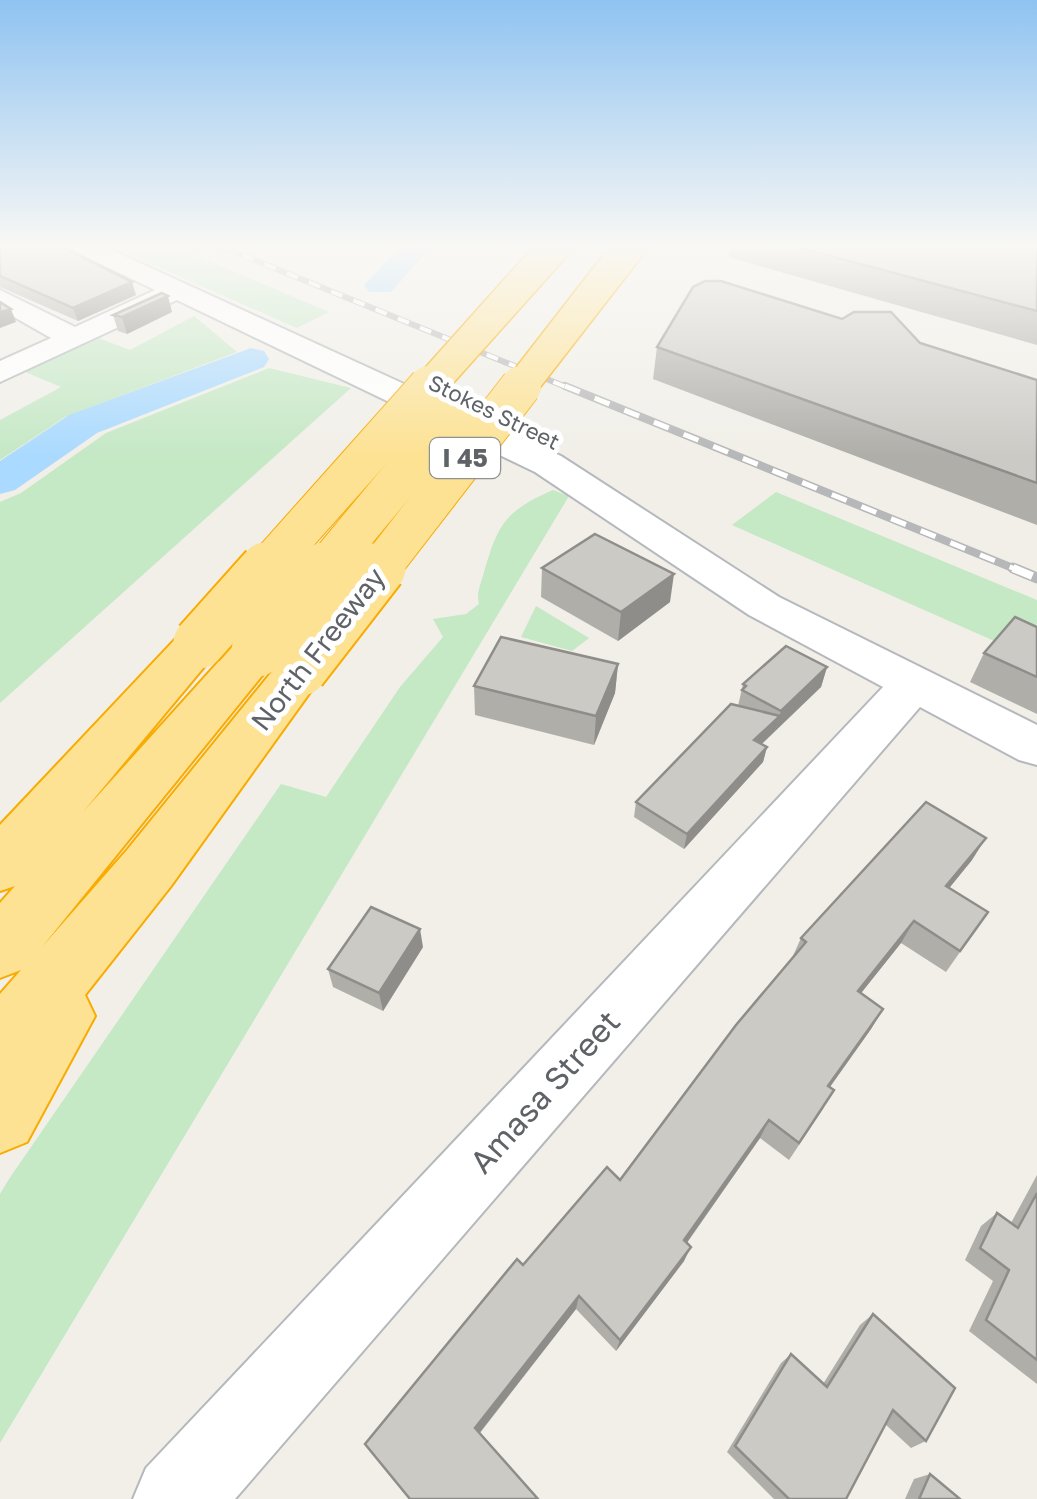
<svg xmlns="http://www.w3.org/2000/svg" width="1037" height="1499" font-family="'Golos Text',sans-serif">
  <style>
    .green { fill: #c5e8c5 }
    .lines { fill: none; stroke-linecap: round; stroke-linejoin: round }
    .river { fill: #aadaff; fill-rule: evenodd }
    .minor-casing { stroke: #b5b8bc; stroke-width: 4 }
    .highway-casing { stroke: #f9ab00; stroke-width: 4 }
    .minor { fill: #fff; fill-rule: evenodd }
    .highway { fill: #fde293; fill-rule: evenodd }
    .rail-far2-casing { stroke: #b6b7b8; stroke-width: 6 }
    .rail-far1-casing { stroke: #b6b7b8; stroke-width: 8 }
    .rail-casing { stroke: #b6b7b8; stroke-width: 11 }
    .rail-far2 { stroke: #fff; stroke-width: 4; stroke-dasharray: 12; stroke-linecap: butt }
    .rail-far1 { stroke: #fff; stroke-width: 5; stroke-dasharray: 16; stroke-linecap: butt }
    .rail { stroke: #fff; stroke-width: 8; stroke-dasharray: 21; stroke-linecap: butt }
    .highway-bridge-far2-casing { stroke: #f9ab00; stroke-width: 34; stroke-linecap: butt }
    .highway-bridge-far1-casing { stroke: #f9ab00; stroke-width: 42; stroke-linecap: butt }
    .highway-bridge-casing { stroke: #f9ab00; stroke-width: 55; stroke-linecap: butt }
    .highway-bridge-far2 { stroke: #fde293; stroke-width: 31 }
    .highway-bridge-far1 { stroke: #fde293; stroke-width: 40 }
    .highway-bridge { stroke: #fde293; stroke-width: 51 }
    .wall { fill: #afaea9 }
    .shaded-wall { fill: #8f8d8a }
    .building { fill: #cccac5; stroke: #8f8d8a; stroke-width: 2.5 }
    .labels { text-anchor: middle; stroke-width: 10; stroke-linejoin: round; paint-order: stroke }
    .far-street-label { font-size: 22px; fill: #5f6368; stroke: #fff }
    .shield { fill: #fff; stroke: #8f9295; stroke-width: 2.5 }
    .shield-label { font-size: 25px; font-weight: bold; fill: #5f6368 }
    .street-label { font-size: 28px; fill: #5f6368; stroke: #fff }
    .near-street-label { font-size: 32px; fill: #5f6368; stroke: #fff }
  </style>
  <rect width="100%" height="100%" fill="#f1efe8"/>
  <!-- green -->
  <g class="green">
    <polygon points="110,246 174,246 329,312 297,328"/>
    <polygon points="194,316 237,352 65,417 0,460 0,420 61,387 23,371 96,337 130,350"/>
    <polygon points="269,368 351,388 0,703 0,502 21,493 106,433"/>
    <path d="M553,490L569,496L0,1443V1194L9,1179L281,784L326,797L400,687L443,637L433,619L466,614L479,604C476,592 481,584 484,572C498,524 505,511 553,490Z"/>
    <polygon points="776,492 1037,600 1037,660 732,525"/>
    <polygon points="536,606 589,638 572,651 521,637"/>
  </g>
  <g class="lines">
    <!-- river -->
    <g class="river">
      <polygon points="401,246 432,246 391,292 369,292 364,285"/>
      <polygon points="251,348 264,351 269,359 264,367 97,433 15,490 0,494 0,461 69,415"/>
    </g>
    <defs>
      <polygon id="minor" points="71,246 103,246 561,456 779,597 1037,725 1037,765 1019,760 920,707 235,1499 133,1499 146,1468 883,687 749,615 535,472 177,300 0,382 0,361 51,338 0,309 0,290 75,327 155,290 74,251"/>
      <polygon id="highway" points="199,627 216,632 224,643 83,812 239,639 257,635 275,639 282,651 42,947 127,850 283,658 301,653 319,658 326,670 171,886 85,995 95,1016 27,1142 0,1153 0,994 21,970 0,978 0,903 15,886 0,891 0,825 182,632"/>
    </defs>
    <!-- minor casing -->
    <use href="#minor" class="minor-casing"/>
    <!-- highway casing -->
    <use href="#highway" class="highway-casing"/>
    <!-- minor -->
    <use href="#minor" class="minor"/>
    <!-- highway -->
    <use href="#highway" class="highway"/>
    <defs>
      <polyline id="rail-far2" points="220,246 571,389"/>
      <polyline id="rail-far1" points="565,386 1020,571"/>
      <polyline id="rail" points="1013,568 1037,578"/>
    </defs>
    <!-- rail-far2 casing -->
    <use href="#rail-far2" class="rail-far2-casing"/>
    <!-- rail-far1 casing -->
    <use href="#rail-far1" class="rail-far1-casing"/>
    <!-- rail casing -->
    <use href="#rail" class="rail-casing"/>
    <!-- rail-far2 -->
    <use href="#rail-far2" class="rail-far2"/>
    <!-- rail-far1 -->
    <use href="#rail-far1" class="rail-far1"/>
    <!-- rail -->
    <use href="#rail" class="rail"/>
    <defs>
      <g id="highway-bridge-far2">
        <polyline points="427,389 555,246"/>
        <polyline points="519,389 630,246"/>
      </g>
      <g id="highway-bridge-far1">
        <polyline points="264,571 429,386"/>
        <polyline points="323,571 459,407"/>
        <polyline points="378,571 521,386"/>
      </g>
      <g id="highway-bridge">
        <polyline points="199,643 266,568"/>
        <polyline points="257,651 325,568"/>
        <polyline points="301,670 380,568"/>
      </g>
    </defs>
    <!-- highway-bridge-far2 casing -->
    <use href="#highway-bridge-far2" class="highway-bridge-far2-casing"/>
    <!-- highway-bridge-far1 casing -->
    <use href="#highway-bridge-far1" class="highway-bridge-far1-casing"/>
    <!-- highway-bridge casing -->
    <use href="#highway-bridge" class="highway-bridge-casing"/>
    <!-- highway-bridge-far2 -->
    <use href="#highway-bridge-far2" class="highway-bridge-far2"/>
    <!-- highway-bridge-far1 -->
    <use href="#highway-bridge-far1" class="highway-bridge-far1"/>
    <!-- highway-bridge -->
    <use href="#highway-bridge" class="highway-bridge"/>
  </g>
  <!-- wall -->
  <g class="wall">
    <polygon points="0,246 136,295 78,321 0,287"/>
    <polygon points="730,246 1037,246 1037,345 728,257"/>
    <polygon points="172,312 127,334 118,331 113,315"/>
    <polygon points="920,343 1037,380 1037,525 653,379 657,347"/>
    <polygon points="542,568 670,602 618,641 541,597"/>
    <polygon points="1037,627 1037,714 970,682 984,653"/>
    <polygon points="618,664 615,693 594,745 475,715 474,686"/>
    <polygon points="827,667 821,687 762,744 767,747 763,762 684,849 634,817 636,802 738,706 743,684"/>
    <polygon points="972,860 949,888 988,912 946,972 901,943 861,993 883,1009 871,1029 830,1087 823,1109 789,1160 760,1138 687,1243 684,1261 616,1351 576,1309 480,1433 410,1499 523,1265 620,1180 792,958 801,938"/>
    <polygon points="423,947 383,1011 333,987 328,969"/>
    <polygon points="1037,1175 1037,1384 969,1331 993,1281 965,1260 981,1226 997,1213 1011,1223"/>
    <polygon points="873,1314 926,1441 911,1448 885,1424 846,1499 774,1499 727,1452 781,1363 791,1354 823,1384 860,1325"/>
    <polygon points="930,1474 960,1499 905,1499 914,1479"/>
  </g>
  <!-- shaded-wall -->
  <g class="shaded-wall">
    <polygon points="132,282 136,295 78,321 73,308"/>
    <polygon points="168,296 172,312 127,334 122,317"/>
    <polygon points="11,309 16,322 0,328 0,312"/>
    <polygon points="674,574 670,602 618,641 621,612"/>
    <polygon points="618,664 615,693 594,745 596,716"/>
    <polygon points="827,667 821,687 775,731 781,711"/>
    <polygon points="780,716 775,731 750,755 754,740"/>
    <polygon points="767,747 763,762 684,849 687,834"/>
    <polygon points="986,838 972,860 933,908 946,886"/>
    <polygon points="914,921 901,943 846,1012 858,991"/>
    <polygon points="420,929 423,947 383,1011 379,993"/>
    <polygon points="883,1009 871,1029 817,1105 828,1086"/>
    <polygon points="769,1120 760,1138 678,1255 684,1240"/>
    <polygon points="691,1247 684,1261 616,1351 620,1340"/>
    <polygon points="579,1296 576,1309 477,1436 475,1428"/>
  </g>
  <!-- building -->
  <g class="building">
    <polygon points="0,246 60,246 132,282 73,308 0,276"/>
    <polygon points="793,246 1037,246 1037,311"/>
    <polygon points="705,281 721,281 842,319 854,312 891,312 920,343 1037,380 1037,483 657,347 693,287"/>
    <polygon points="162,293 168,296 122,317 113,315"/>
    <polygon points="0,302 11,309 0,312"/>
    <polygon points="595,534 674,574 621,612 542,568"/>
    <polygon points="1015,617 1037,627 1037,677 984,653"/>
    <polygon points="501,637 618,664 596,716 474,686"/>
    <polygon points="786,646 827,667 781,711 742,690 746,686 743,684"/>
    <polygon points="731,704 780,716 754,740 767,747 687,834 636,802"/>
    <polygon points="926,802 986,838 946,886 988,912 960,951 914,921 858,991 883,1009 828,1086 834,1090 799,1143 769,1120 684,1240 691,1247 620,1340 579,1296 475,1428 538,1499 410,1499 365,1444 517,1259 523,1265 607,1167 620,1180 736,1025 806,942 801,938"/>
    <polygon points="371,907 420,929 379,993 328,969"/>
    <polygon points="1037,1193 1037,1360 986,1320 1009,1270 980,1248 997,1213 1018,1228"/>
    <polygon points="873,1314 955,1388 926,1441 893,1410 846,1499 789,1499 735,1446 791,1354 827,1387"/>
    <polygon points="930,1474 960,1499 919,1499"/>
  </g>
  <!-- sky -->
  <linearGradient id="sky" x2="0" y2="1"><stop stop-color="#8fc3f1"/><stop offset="0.54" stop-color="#f9f8f5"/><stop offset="1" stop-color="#f9f8f5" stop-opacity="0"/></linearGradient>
  <rect width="1037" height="456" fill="url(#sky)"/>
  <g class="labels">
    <!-- far-street labels -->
    <g class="far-street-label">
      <text transform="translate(494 412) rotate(26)" y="8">Stokes Street</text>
    </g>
    <!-- shield labels -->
    <rect class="shield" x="430" y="438" width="70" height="40" rx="8"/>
    <g class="shield-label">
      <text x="465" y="467">I 45</text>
    </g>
    <!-- street labels -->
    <g class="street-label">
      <text transform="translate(318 649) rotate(-52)" y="10">North Freeway</text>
    </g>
    <!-- near-street labels -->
    <g class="near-street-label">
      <text transform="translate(545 1092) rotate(-48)" y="11">Amasa Street</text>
    </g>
  </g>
</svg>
